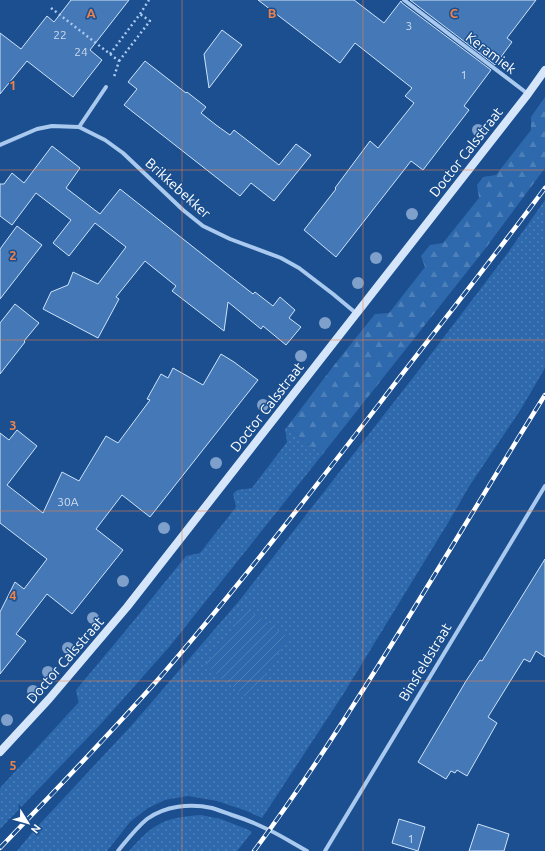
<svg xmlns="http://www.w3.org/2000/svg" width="545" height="851" font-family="Ubuntu,sans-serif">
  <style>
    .grass { fill: url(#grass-dots) }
    .forest { fill: url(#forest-firs) }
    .garden { fill: url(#garden-furrows) }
    .building { fill: #4478b7; stroke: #cfe3fa }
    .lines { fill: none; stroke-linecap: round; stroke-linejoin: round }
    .path { stroke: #a9c9ee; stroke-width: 2.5; stroke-dasharray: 2 3; stroke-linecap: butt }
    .street { stroke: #a9c9ee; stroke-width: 4 }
    .secondary { stroke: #d6e6fa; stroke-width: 8 }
    .rail-casing { stroke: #fff; stroke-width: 4.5 }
    .rail { stroke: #1b4f8f; stroke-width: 3; stroke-dasharray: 9; stroke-linecap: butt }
    .tree { fill: #7ea0ca }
    .grid { fill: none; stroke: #ee8249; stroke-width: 1; stroke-opacity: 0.55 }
    .labels { text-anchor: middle; stroke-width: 3; stroke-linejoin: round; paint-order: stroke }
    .number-label { font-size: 12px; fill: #d0dded }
    .street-label { font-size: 14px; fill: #fff; stroke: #1b4f8f }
    .grid-label { font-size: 13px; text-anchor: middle; font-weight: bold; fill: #ee8249; stroke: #1b4f8f; stroke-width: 3; stroke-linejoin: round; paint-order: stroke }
  </style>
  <defs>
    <pattern id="grass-dots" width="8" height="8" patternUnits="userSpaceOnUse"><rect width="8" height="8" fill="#2e69ad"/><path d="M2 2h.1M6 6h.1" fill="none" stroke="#4d80b9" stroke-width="1.8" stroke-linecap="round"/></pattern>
    <pattern id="forest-firs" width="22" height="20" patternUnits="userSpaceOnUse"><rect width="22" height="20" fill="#2e69ad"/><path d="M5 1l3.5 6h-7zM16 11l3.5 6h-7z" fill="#4d80b9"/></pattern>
    <pattern id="garden-furrows" width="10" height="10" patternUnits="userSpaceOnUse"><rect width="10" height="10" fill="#2e69ad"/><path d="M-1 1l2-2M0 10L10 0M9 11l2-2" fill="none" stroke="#4d80b9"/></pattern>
  </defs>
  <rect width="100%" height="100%" fill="#1b4f8f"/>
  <!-- grass -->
  <g class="grass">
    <polygon points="545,200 545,368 521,409 468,488 454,513 344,693 262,818 244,810 217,801 188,796 165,800 148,808 130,822 107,851 17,851 35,829 132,725 239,601 422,366 507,254"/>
    <polygon points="287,427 322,455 170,646 99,726 0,829 0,788 79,702 78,700 76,690 127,629 186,556 200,553 236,507 233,494 237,490 252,488 287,442 285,429"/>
    <path d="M201,815L221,819L249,830L252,832L237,851H129C154,823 163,818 201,815Z"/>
  </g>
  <!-- forest -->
  <polygon class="forest" points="545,97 545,168 485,249 322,455 287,427 335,364 375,314 389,313 425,267 421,256 430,245 443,243 479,198 477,185 483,177 496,175 531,130 531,117"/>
  <!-- garden -->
  <polygon class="garden" points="247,609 288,637 257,688 246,697 205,665"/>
  <!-- building -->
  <g class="building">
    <polygon points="71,0 129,0 90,50 102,60 73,97 27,61 0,94 0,33 21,49 47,16 54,22"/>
    <polygon points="258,0 354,0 384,23 401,1 402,3 491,70 464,106 469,110 423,170 411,161 336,257 304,230 336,189 335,188 370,141 378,148 414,103 405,96 412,88 355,43 340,63"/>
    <polygon points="410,0 536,0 507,38 512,42 495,65"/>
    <polygon points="222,30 242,45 209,88 204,54"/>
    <polygon points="145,61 186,93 187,92 206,107 201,113 216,125 230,135 234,130 279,165 296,144 311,155 274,201 251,183 240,196 124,105 137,89 128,82"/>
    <polygon points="52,146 80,168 66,188 100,214 120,189 202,254 253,294 255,292 273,306 280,297 295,310 289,318 301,327 286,345 263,326 261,329 228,302 224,331 172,291 176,286 145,261 116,297 119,299 98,338 43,309 51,292 68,285 73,272 98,284 126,247 95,223 69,256 53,243 71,220 36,193 12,225 0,216 0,184 4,184 12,173 24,183"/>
    <polygon points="17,226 42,245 0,299 0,249"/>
    <polygon points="15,304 39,323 24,341 25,342 0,374 0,323"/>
    <polygon points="221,354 234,362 258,380 150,517 122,495 96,529 123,550 72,614 47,594 16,634 26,641 0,674 0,612 15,582 24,589 47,559 0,523 0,433 9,440 17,430 37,446 7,485 43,513 62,472 79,481 106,436 118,443 150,400 147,399 161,374 168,378 173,368 203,385"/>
    <polygon points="545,559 545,657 536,651 530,662 524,659 488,717 497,723 467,776 457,770 455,773 451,771 446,779 418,762 466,681 480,660 482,661"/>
    <polygon points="399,819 425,827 418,851 392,843"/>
    <polygon points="478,824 509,834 504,851 469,851"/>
  </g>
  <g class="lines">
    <!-- path -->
    <g class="path">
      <polyline points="51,8 119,61 114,77"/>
      <polyline points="110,54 140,14 149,0"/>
      <polyline points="119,61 150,21 140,14"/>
    </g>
    <!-- street -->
    <g class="street">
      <polyline points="404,0 528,94"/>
      <polyline points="79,127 106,87"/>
      <polyline points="0,145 37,129 52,126 79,127 105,140 123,153 183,210 203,226 230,239 281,258 299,268 333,294 357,314"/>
      <path d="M118,851C127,840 136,828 147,819C165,806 190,803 212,808C219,810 226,813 232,815C245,819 257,824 269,830C282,836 294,844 307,851"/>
      <polyline points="325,851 545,486"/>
    </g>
    <!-- secondary -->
    <polyline class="secondary" points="0,752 49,699 127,607 528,94 545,70"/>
    <defs>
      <g id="rail">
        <path d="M0,848C55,791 110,734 162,675C238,587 309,495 380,403C435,331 491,261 545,188"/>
        <path d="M254,851C301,788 343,722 385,655C439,569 491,481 545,395"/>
      </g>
    </defs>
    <!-- rail casing -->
    <use href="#rail" class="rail-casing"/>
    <!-- rail -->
    <use href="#rail" class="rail"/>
  </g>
  <!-- trees -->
  <g class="tree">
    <circle cx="478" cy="130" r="6"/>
    <circle cx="412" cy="214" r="6"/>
    <circle cx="376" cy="258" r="6"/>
    <circle cx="358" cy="283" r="6"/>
    <circle cx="325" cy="323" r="6"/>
    <circle cx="301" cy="356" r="6"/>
    <circle cx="263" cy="405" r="6"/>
    <circle cx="216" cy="463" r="6"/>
    <circle cx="164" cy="528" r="6"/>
    <circle cx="123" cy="581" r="6"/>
    <circle cx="93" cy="618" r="6"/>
    <circle cx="68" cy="648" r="6"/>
    <circle cx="48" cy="672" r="6"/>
    <circle cx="33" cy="691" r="6"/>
    <circle cx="7" cy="720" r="6"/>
  </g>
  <!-- grid -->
  <path class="grid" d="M182,0V851M363,0V851M0,170H545M0,340H545M0,511H545M0,681H545"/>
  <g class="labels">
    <!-- number labels -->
    <g class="number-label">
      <text x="409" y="30">3</text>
      <text x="60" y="39">22</text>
      <text x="81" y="56">24</text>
      <text x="464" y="79">1</text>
      <text x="68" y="506">30A</text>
      <text x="411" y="843">1</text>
    </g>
    <!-- street labels -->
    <g class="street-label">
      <text transform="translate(491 53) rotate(37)" y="5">Keramiek</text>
      <text transform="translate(466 152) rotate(-52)" y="5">Doctor Calsstraat</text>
      <text transform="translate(178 188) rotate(42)" y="5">Brikkebekker</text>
      <text transform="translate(267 407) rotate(-52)" y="5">Doctor Calsstraat</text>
      <text transform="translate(65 660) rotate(-49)" y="5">Doctor Calsstraat</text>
      <text transform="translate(425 662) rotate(-59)" y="5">Binsfeldstraat</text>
    </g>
  </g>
  <g class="grid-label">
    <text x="91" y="18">A</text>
    <text x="272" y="18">B</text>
    <text x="454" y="18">C</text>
    <text x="13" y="90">1</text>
    <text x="13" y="260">2</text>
    <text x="13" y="430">3</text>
    <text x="13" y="600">4</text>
    <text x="13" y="770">5</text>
  </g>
  <!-- north arrow -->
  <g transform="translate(28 823) rotate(127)" stroke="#1b4f8f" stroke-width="3" paint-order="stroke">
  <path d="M0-3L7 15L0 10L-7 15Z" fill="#ffffff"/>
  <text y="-6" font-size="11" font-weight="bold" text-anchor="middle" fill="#ffffff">N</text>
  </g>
</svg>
